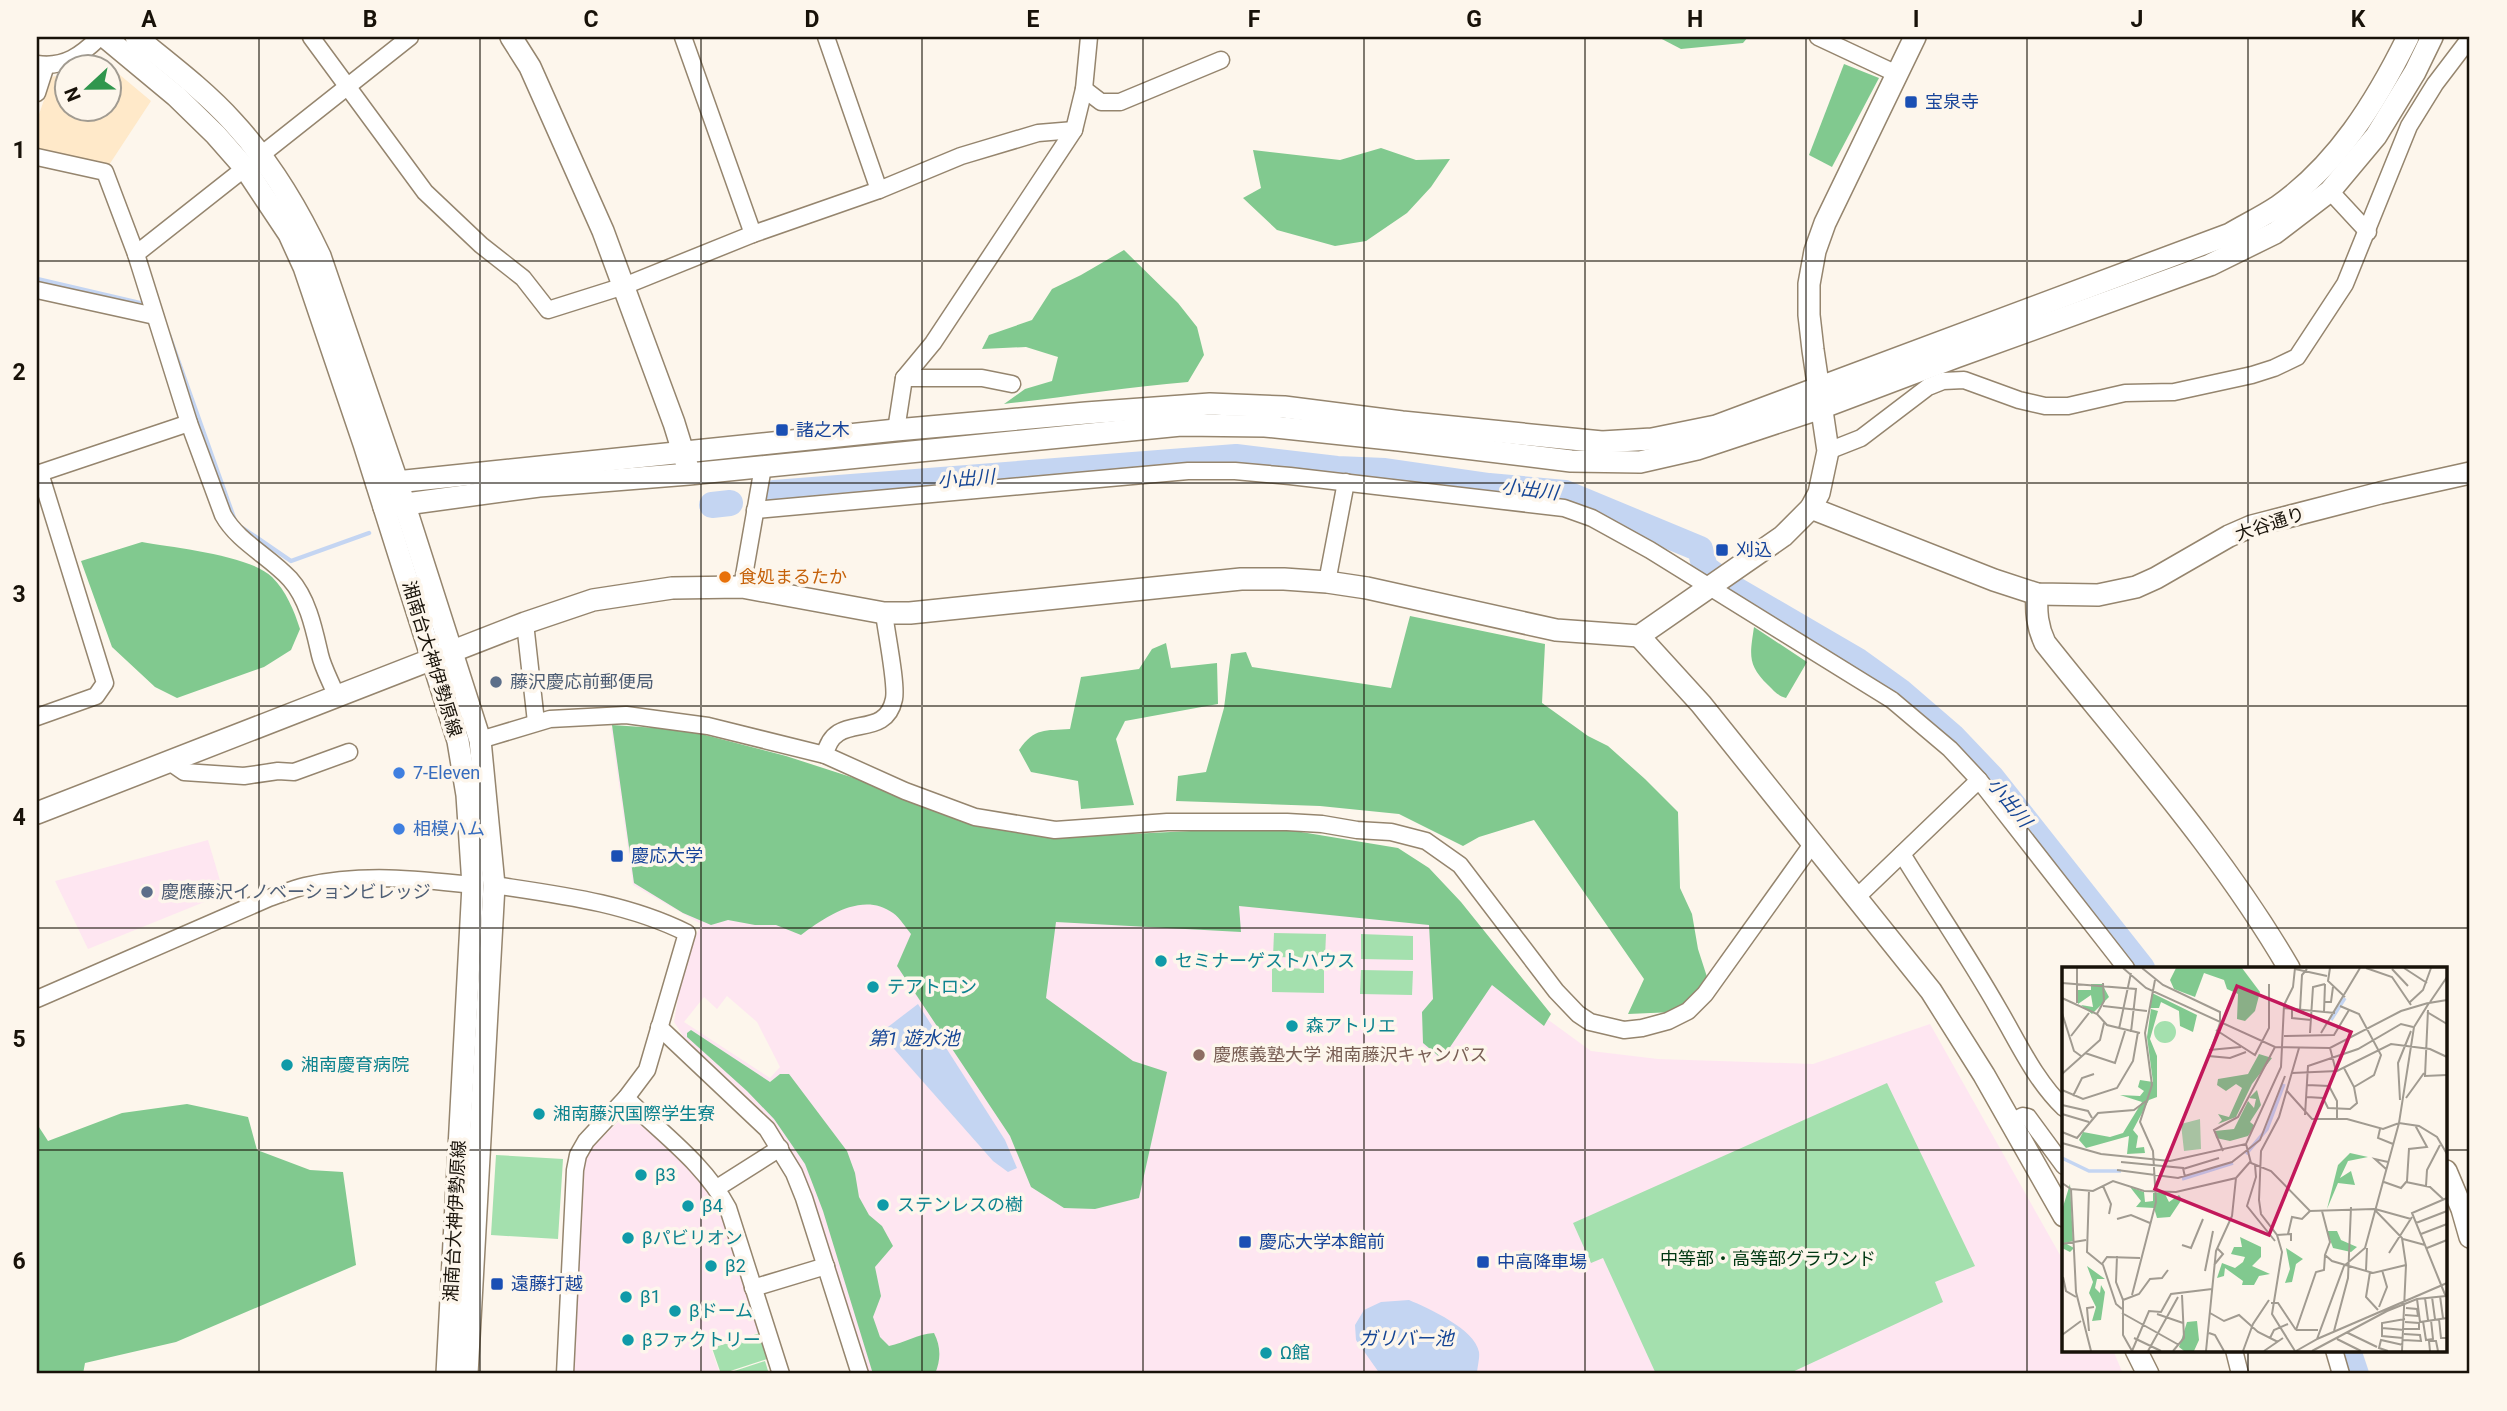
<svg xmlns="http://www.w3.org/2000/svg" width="2507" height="1411" font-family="Roboto,'Noto Sans JP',sans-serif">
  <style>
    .built { fill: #ffe9c9 }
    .education { fill: #fee6f1; fill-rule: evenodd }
    .green { fill: #a4e0ae }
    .forest { fill: #81c98f }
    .water { fill: #c4d5f2 }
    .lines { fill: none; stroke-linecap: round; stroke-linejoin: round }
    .stream { stroke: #c4d5f2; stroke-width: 4.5 }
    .river { stroke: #c4d5f2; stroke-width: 26 }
    .minor-casing { stroke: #95856e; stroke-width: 19 }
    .tertiary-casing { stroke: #95856e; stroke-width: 24 }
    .minor { stroke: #fff; stroke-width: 16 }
    .tertiary { stroke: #fff; stroke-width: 21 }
    .grid { fill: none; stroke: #181209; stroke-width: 2; stroke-opacity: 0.55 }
    .transit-dot { fill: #1a4fb4; stroke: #fdf6ec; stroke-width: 2.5 }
    .food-dot { fill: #e8710a; stroke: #fdf6ec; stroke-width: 2.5 }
    .service-dot { fill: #5c6f8a; stroke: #fdf6ec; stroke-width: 2.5 }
    .shop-dot { fill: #3f7fe0; stroke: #fdf6ec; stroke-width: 2.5 }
    .culture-dot { fill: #0f9aa8; stroke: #fdf6ec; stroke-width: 2.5 }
    .education-dot { fill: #8d6e63; stroke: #fdf6ec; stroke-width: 2.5 }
    .labels { text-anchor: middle; stroke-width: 7; stroke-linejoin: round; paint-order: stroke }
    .transit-label { font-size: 18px; fill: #164399; stroke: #fdf6ec; text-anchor: start }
    .street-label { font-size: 18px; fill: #181209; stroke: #fdf6ec }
    .food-label { font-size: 18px; fill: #c56008; stroke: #fdf6ec; text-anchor: start }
    .service-label { font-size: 18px; fill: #4e5e75; stroke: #fdf6ec; text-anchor: start }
    .shop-label { font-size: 18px; fill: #366cbe; stroke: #fdf6ec; text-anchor: start }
    .culture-label { font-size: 18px; fill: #0d838f; stroke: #fdf6ec; text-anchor: start }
    .education-label { font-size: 18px; fill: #785e54; stroke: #fdf6ec; text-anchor: start }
    .park-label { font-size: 18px; fill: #003712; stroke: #fdf6ec }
    .water-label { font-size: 19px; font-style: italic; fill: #164695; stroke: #fdf6ec }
    .inset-river { fill: none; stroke: #c4d5f2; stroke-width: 3.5 }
    .inset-road { fill: none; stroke: #a19b91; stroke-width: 2 }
    .view { fill: #c2185b; fill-opacity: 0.15; stroke: #c2185b; stroke-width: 3.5 }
    .inset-edge { fill: none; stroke: #181209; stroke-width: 3.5 }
    .neatline { fill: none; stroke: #181209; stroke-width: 2.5 }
    .grid-label { font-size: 23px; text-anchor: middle; font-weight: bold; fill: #181209 }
  </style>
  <rect width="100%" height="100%" fill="#fdf6ec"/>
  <!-- built -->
  <polygon class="built" points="95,59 102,60 151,101 109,165 37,152 37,120 52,77 66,73 66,108 108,108 108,66 86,66"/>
  <!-- education -->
  <g class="education">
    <path d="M611,728L684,747L973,833L1389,860L1543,1016L1591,1051L1658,1059L1813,1064L1930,1024L2064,1262V1350H2113L2123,1374H866L814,1202L795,1157L759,1108L685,1039L674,1022L683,968L701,924L633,885ZM727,996L757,1022L780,1067L770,1078L684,1022L704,997L717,1009Z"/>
    <polygon points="208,840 224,894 88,949 55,881"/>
    <polygon points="627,1113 669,1149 701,1179 717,1201 723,1215 760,1332 711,1348 720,1374 571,1374 583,1166 589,1151"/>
  </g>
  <!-- green -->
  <g class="green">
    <polygon points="1274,933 1326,934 1325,958 1273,957"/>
    <polygon points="1361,934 1413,936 1413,960 1361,959"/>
    <polygon points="1272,968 1324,969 1324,993 1272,992"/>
    <polygon points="1361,970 1413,971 1412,995 1360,994"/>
    <polygon points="1887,1083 1975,1266 1935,1282 1943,1302 1788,1374 1656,1374 1603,1258 1591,1263 1573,1223"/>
    <polygon points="496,1155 563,1159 558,1239 491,1235"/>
    <polygon points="760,1333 767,1359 721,1374 712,1348"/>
    <polygon points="765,1361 769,1374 725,1374"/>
  </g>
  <!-- forest -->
  <g class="forest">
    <polygon points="1658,37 1748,37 1743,43 1681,49"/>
    <polygon points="1844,64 1879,78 1832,167 1809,155"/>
    <polygon points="1381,148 1416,160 1450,159 1431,187 1407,213 1366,241 1335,246 1277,230 1243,198 1261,188 1253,150 1340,160"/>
    <path d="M1124,250L1178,303L1197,327L1204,355L1188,382C1127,387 1065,397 1004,404L1025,389L1052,381L1058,357L1026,347L982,349L989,335L1032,320L1052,289L1081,275Z"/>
    <path d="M142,542C175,548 249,555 272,577C286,591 294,610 300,629L291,650L264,667L177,698L155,687L112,647L81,561Z"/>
    <polygon points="1410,616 1545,644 1542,703 1588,736 1608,746 1645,779 1678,812 1680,888 1692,914 1698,949 1708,980 1674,1012 1628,1014 1644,979 1534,820 1479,837 1463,846 1399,814 1320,806 1176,801 1178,776 1206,772 1224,708 1231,654 1246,652 1252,667 1391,688"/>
    <path d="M1754,627L1807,662L1786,698C1778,696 1774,691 1768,685C1747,664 1750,655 1754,627Z"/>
    <path d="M1166,643L1171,668L1217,663L1218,704L1125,721L1116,739L1134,805L1081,809L1078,781L1031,772L1019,750C1035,727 1045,731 1070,729L1081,677L1139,669L1152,649Z"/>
    <path d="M612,725L686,730L786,756L854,778L972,825L1069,837L1211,830H1289L1398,848L1429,868L1461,902L1551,1014L1544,1026L1492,985L1442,1059L1423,1043L1422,1012L1433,999L1429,925L1239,906L1241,932L1056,922L1046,998L1133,1061L1167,1072L1139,1198L1095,1209L1064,1208L1031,1187L1010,1136L897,966L911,934C906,928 900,918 893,913C863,891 826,916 801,935L776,925H755L728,920L711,925L683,913L634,883Z"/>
    <path d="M691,1030L770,1082L780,1074H789L847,1151L855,1173L859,1197L869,1215L882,1226L893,1246L875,1267L881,1296L873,1317L880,1337L889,1346C905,1343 917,1334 934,1333C941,1347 941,1359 935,1374H873L823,1211L805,1164L774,1119L747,1091L687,1037V1033Z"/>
    <polygon points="187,1104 248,1117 257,1150 310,1170 343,1172 356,1265 176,1342 85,1363 83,1374 37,1374 37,1124 48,1141 122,1113"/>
  </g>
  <!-- water -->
  <g class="water">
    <polygon points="918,1004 1005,1140 1017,1168 1008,1172 993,1161 880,1033"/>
    <path d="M1409,1300C1428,1308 1475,1329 1479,1352C1480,1358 1477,1368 1477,1374H1380L1356,1340L1355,1325L1364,1310L1381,1302Z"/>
  </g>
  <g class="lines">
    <!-- stream -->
    <g class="stream">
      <polyline points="37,279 148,305"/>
      <polyline points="169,335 235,521"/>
      <polyline points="241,527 291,561 369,533"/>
    </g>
    <!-- river -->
    <g class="river">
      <polyline points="774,493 1236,457 1337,469 1385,471 1489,486 1565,493 1700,549 1705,568 1731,587 1858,661 1901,692 1952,736 1992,778 2142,968"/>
      <polyline points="712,505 730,503"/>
      <polyline points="2348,1350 2356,1374"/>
    </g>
    <defs>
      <g id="minor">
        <polyline points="311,37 425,192 481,245 523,278 548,310 624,286 753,234 879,190 961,156 1038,133 1074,130"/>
        <polyline points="683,37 753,234"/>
        <polyline points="826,37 879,190"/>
        <polyline points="1818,37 1897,74"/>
        <path d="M37,64C65,68 81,55 100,37"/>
        <polyline points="1084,89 1101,102 1120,102 1221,60"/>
        <polyline points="37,93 46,65"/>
        <polyline points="261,155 410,37"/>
        <path d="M37,157L105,172L136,254L189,423L223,515C238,542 269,556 290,579C308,599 314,629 320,655C323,668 331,682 336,695"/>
        <polyline points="2330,191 2368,232"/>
        <polyline points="136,254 245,168"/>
        <polyline points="37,290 155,316"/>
        <polyline points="904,378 982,378 1012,384"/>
        <polyline points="896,430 904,378 933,343 1074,130 1084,89 1089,37"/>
        <polyline points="1828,451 1861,438 1928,387 1943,381 1964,380 2019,400 2045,406 2068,406 2125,393 2174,392 2252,375 2274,368 2297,357 2345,284 2409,126 2435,84 2470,38"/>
        <polyline points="37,474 189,423"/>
        <polyline points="755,510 1188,471 1235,471 1290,476 1564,508 1592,518 1650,550 1892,700 1950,749 1979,780 2126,968"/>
        <polyline points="1327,582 1346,482"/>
        <polyline points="742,587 763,467"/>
        <polyline points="525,623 536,722"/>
        <polyline points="37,717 96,696 105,683 40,473"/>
        <polyline points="480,740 550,719 626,715 708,726 825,755 905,791 975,817 1055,830 1167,822 1287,822 1322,824 1357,830 1391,832 1426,841 1460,865 1556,991 1578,1014 1590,1022 1624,1030 1642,1028 1668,1021 1688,1011 1705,994 1813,843"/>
        <path d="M825,755C834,709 885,743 894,699C897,684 886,631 884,613"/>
        <polyline points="168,761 184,772 244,776 278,771 294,772 349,752"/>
        <path d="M1902,854C1934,906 1969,957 1999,1010C2019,1044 2035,1080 2064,1108"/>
        <path d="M494,885C560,895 627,903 687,933L647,1070L626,1098L586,1141L578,1155L575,1170L565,1374"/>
        <polyline points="1857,897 1979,780"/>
        <path d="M37,999L269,898C281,894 293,889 305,886C361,873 417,879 473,885"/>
        <polyline points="659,1027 767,1129 794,1173 804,1198 860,1374"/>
        <path d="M626,1098C662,1134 704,1163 728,1208L781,1374"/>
        <polyline points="2011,1122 2023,1116 2028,1117 2064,1166"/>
        <polyline points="717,1188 780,1148"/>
        <polyline points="753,1288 826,1266"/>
        <polyline points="2234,1350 2240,1374"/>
        <polyline points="2334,1350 2341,1374"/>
      </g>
      <g id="tertiary">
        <polyline points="105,37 176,96 216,135 245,168 289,234 304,267 364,444 458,741 467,795 473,885 447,1374"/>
        <path d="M136,37C169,64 204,90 233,122C270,162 297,207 320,256L397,481L480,740L494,885L467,1374"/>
        <polyline points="511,37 530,67 603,231 674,423 687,465"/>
        <path d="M377,484L896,430L1086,413L1210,404L1284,407L1402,422L1602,442L1652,439L1716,426L2230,234C2245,225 2262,217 2277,207C2337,165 2376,102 2408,37"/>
        <polyline points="384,507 539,486 689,474 1181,425 1265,426 1399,440 1571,461 1640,462 1697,449 1821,408 1956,357 2210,265 2275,233 2330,191 2376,136 2415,72 2432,37"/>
        <polyline points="1811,508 1994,580 2037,594 2098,595 2136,587 2156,578 2229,536 2252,526 2380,493 2470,473"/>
        <path d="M2037,594C2036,612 2037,626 2045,643C2129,749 2221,851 2289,968"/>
        <polyline points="1639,636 1701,704 1931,991 1984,1075 2064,1216"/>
        <polyline points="37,813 525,623 593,600 672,588 742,587 884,613 910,613 1241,579 1284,579 1327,582 1367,588 1556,630 1639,636 1783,536 1811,508 1819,493 1828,451 1813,350 1809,315 1809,284 1815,251 1825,223 1915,37"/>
        <polyline points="2446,1171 2462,1209 2470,1237"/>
        <polyline points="2136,1350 2148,1374"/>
      </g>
    </defs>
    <!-- minor casing -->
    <use href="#minor" class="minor-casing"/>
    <!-- tertiary casing -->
    <use href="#tertiary" class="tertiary-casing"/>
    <!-- minor -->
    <use href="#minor" class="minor"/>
    <!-- tertiary -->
    <use href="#tertiary" class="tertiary"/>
  </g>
  <!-- grid -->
  <path class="grid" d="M259,37V1374M480,37V1374M701,37V1374M922,37V1374M1143,37V1374M1364,37V1374M1585,37V1374M1806,37V1374M2027,37V1374M2248,37V968M37,261H2470M37,483H2470M37,706H2470M37,928H2470M37,1150H2064M2446,1150H2470M2248,1350V1374"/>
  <!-- markers -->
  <g class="transit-dot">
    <rect x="1904" y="95" width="14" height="14" rx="3.5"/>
    <rect x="775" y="423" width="14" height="14" rx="3.5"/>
    <rect x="1715" y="543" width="14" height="14" rx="3.5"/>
    <rect x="610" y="849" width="14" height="14" rx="3.5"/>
    <rect x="1238" y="1235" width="14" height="14" rx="3.5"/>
    <rect x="1476" y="1255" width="14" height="14" rx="3.5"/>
    <rect x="490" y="1277" width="14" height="14" rx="3.5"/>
  </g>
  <circle class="food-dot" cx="725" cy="577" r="7"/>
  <g class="service-dot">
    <circle cx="496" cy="682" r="7"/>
    <circle cx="147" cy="892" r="7"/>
  </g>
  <g class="shop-dot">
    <circle cx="399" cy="773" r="7"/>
    <circle cx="399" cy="829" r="7"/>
  </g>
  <g class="culture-dot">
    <circle cx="1161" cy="961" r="7"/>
    <circle cx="873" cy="987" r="7"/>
    <circle cx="1292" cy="1026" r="7"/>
    <circle cx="287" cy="1065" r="7"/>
    <circle cx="539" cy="1114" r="7"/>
    <circle cx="641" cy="1175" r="7"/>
    <circle cx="883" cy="1205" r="7"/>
    <circle cx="688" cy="1206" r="7"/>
    <circle cx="628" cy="1238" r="7"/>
    <circle cx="711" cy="1266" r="7"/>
    <circle cx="626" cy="1297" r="7"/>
    <circle cx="675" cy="1311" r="7"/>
    <circle cx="628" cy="1340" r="7"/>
    <circle cx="1266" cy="1353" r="7"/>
  </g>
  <circle class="education-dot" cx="1199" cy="1055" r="7"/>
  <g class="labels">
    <!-- transit labels -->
    <g class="transit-label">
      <text x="1925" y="108">宝泉寺</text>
      <text x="796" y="436">諸之木</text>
      <text x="1736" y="556">刈込</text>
      <text x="631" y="862">慶応大学</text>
      <text x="1259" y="1248">慶応大学本館前</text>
      <text x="1497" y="1268">中高降車場</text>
      <text x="511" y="1290">遠藤打越</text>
    </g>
    <!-- street labels -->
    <g class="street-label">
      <text transform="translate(2270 524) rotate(-18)" y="6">大谷通り</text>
      <text transform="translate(432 659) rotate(73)" y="6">湘南台大神伊勢原線</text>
      <text transform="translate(455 1221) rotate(-87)" y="6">湘南台大神伊勢原線</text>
    </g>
    <!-- food labels -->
    <g class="food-label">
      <text x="739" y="583">食処まるたか</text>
    </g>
    <!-- service labels -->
    <g class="service-label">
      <text x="510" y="688">藤沢慶応前郵便局</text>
      <text x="161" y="898">慶應藤沢イノベーションビレッジ</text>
    </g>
    <!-- shop labels -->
    <g class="shop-label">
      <text x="413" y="779">7-Eleven</text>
      <text x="413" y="835">相模ハム</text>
    </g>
    <!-- culture labels -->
    <g class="culture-label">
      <text x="1175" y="967">セミナーゲストハウス</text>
      <text x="887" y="993">テアトロン</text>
      <text x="1306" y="1032">森アトリエ</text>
      <text x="301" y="1071">湘南慶育病院</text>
      <text x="553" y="1120">湘南藤沢国際学生寮</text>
      <text x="655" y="1181">β3</text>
      <text x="897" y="1211">ステンレスの樹</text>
      <text x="702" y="1212">β4</text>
      <text x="642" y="1244">βパビリオン</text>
      <text x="725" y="1272">β2</text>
      <text x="640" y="1303">β1</text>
      <text x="689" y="1317">βドーム</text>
      <text x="642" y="1346">βファクトリー</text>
      <text x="1280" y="1359">Ω館</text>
    </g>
    <!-- education labels -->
    <g class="education-label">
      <text x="1213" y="1061">慶應義塾大学 湘南藤沢キャンパス</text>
    </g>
    <!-- park labels -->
    <g class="park-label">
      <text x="1768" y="1265">中等部・高等部グラウンド</text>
    </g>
    <!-- water labels -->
    <g class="water-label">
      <text transform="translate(966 478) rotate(-4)" y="7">小出川</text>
      <text transform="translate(1530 489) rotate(7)" y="7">小出川</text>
      <text transform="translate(2010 802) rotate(51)" y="7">小出川</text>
      <text x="914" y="1045">第1 遊水池</text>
      <text x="1406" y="1345">ガリバー池</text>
    </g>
  </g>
  <!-- overview -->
  <g transform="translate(2062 967)">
    <rect width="385" height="385" fill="#fdf6ec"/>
    <path d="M92 65a11 11 0 1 1 22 0a11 11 0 1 1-22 0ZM138,152L139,182L122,184L119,157Z" fill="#a4e0ae"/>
    <path d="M114,1H180L198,25L193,44L183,54L175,52L176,27L165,22L162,13L142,6L133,30L112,22L108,13ZM29,17H40L47,30L30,47L19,38L31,40L29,28L16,37V23H29ZM90,26L135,48L131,65L118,59L117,44L99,35L97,41H88ZM89,42L96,44L88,72L95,89V130L87,133L71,163L76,169L74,181L82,180L83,186L65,187L67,169L24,181L17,173L21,165L48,170L61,166L80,135L58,128L78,129L82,124L76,120L78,113L91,115L85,70ZM197,87L210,91L190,117L174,150L156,157L160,153L156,147L167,150L180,121L174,117L164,124L155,118L156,112L186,107ZM195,123L199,138L188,155L193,159L186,169L168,174L154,171L153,164L172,162L186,134L192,141L194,132L187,131ZM288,186L306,190L286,194L278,211L289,204L293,218L276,216L265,242L276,198ZM8,217L11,274L3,276L12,281L8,285L0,281V243ZM68,220L82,225L83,235L91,234V226L102,225L107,235L117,228L120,232L108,250L95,251L92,241L74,240L79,234ZM265,264H275L279,273L295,280L289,285L271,281ZM178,270L199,280V290L190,299L208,307L197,309L192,318H180L181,314L163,301L162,309L155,311L160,296L173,301L181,295L183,290L169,287L172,280H180ZM224,281L241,292L234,297L230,315L223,316L228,302ZM25,299L43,312H35L33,321L38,326L39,318L43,325L39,353L30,354L34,340L27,326L31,315ZM135,354L137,373L132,384H122L117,380L125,355Z" fill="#81c98f"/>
    <path class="inset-river" d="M269,53L283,31M184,187L205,162L222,117M0,191L27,204H59M120,212L171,196"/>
    <path class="inset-road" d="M61,1L84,21L213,80L268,81L339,44L366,36M80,1L101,18L158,45V54M268,1L266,14L283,30M304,1L330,10L349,38M342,1L365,16M233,2L265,9M330,2L346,19M0,16L74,22L69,65M0,31L35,47L45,58L78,66M263,35H269L271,20M348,35L361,23L369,1M368,35L385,10M15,36V1M41,39L85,44M278,39L297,47L319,88L312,108L292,120M222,41L273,46M230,42V51L249,53M238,43L240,8L245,2M366,43L363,109L385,108M262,45L263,17M365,45L385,57M0,46L12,84L19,89M35,47L42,34L41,16M158,56L147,89L168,91L184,85M57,62L69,6M154,63L193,88L207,61V17M248,66L251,20L263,17M259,66L298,1M9,69L27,46M222,69L272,68L287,43M268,81L274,104M147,83L179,80M23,86L53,96L63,64M230,106L275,104L329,77L368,82L385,90M0,107L38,73L42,56M245,118L267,119L275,134V152M0,123L21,132L55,121L71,94L76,65M225,124L250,152H285L321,162L337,156L357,159L375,170L385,187M11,129L20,111L32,107M245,130L261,131L266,141L288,142L295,136L292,120L282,101M344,131L362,106M338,133L336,96L349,64M0,138L26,144L30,151M0,147L27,155M243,148L246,99L296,82L339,57L351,60M318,162L316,171L331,177M0,165L15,171L36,146L72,143L84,134M0,176L39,187L108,194L184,177L219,100L222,38L231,20L233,1M184,177L189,196L209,204L248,244L312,242L340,271L344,298L340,384M161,184L152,163L176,150L213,80M59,195L121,201L123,210M193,198L194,210L185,239L213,274M121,202L157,191M324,202L313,192L326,195M55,203L116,211L170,195L198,173L223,109M322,215L339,221L345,214L347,182L365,180L353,158M344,215L368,220L381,232M0,216L9,222L31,224L51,214L82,224L114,225L174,211L188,195M41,219L49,237L47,247M364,219L365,203L378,178M9,222L14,325L29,384M27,223L25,285L41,298L54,337L60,342M313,242L349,252M260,244L268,275L263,288L270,294L311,306L344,298M55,252L69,248L88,256M354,256L385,244M226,267L230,250L240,252L248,244M359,267L385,257M215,268L229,267V274M341,272L363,278M0,277L24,273M120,278L129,281L141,252M365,281L385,273M327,286L350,250M55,289L54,315L61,333V368L70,384M40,297L45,290L78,291M152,298L161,287L155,281M304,303L305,281M143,304L151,264M308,305L304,330L316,343M1,310L4,324L14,330M70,328L94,235L91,184L78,155L90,118L83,66L93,13M378,329L381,351M370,330L373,352M384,330L350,246L385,231M363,331L366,353M355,332L358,355L385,351M61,333L77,327L88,312L100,311L106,303M209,336H216L234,363M317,340L325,320L320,303M60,346L117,378M148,346L162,354L177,348L196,365L216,375M95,347L121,356M343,348L356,349L355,342L344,341M377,352L379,371H385M361,354L364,373L371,372L369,353M320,361L342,363M342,362H357V356L343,355M234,363L254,305L262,303L263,288M234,363H256M27,364L25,341L32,340M272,364L286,311L289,240M147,366L153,368L162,384M286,366L315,380M0,368L19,354M72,371L99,384M208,371L212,363L226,357M341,371L320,369V356L343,352M255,372L385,316M275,372L299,384M341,373L359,374L358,368L342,367M70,384L87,344L99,345L109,327L150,322M86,384L116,330M111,384L122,371L120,328M144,384L154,284L170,249L174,211M181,384L191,357L207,333M202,384L221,371M233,384L210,347L220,285L215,268L199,247L197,233L199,184L217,150L237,81M234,384L255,372L282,299L303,281L337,156L352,60L367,36L385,33M250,384L325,344L355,332L384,329M326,384L317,381L319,373L341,378M368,384L367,374H374L376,384"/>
    <path class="view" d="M175,19L289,65L207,268L93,222Z"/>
    <rect width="385" height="385" class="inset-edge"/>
  </g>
  <!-- border -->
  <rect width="2507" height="1411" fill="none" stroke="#fdf6ec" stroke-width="77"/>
  <!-- north arrow -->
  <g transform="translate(88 88) rotate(248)"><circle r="33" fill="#fdf6ec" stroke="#a19b91" stroke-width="2"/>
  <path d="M0-5L12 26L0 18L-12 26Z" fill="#30964d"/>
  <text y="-10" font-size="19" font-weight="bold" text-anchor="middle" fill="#181209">N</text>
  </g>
  <rect x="38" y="38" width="2430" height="1334" class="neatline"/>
  <g class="grid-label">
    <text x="149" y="27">A</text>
    <text x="370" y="27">B</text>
    <text x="591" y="27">C</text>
    <text x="812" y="27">D</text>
    <text x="1033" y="27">E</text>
    <text x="1254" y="27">F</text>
    <text x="1474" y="27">G</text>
    <text x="1695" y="27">H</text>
    <text x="1916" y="27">I</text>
    <text x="2137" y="27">J</text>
    <text x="2358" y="27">K</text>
    <text x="19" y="158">1</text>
    <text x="19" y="380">2</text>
    <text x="19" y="602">3</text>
    <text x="19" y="825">4</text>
    <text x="19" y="1047">5</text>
    <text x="19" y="1269">6</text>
  </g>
</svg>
